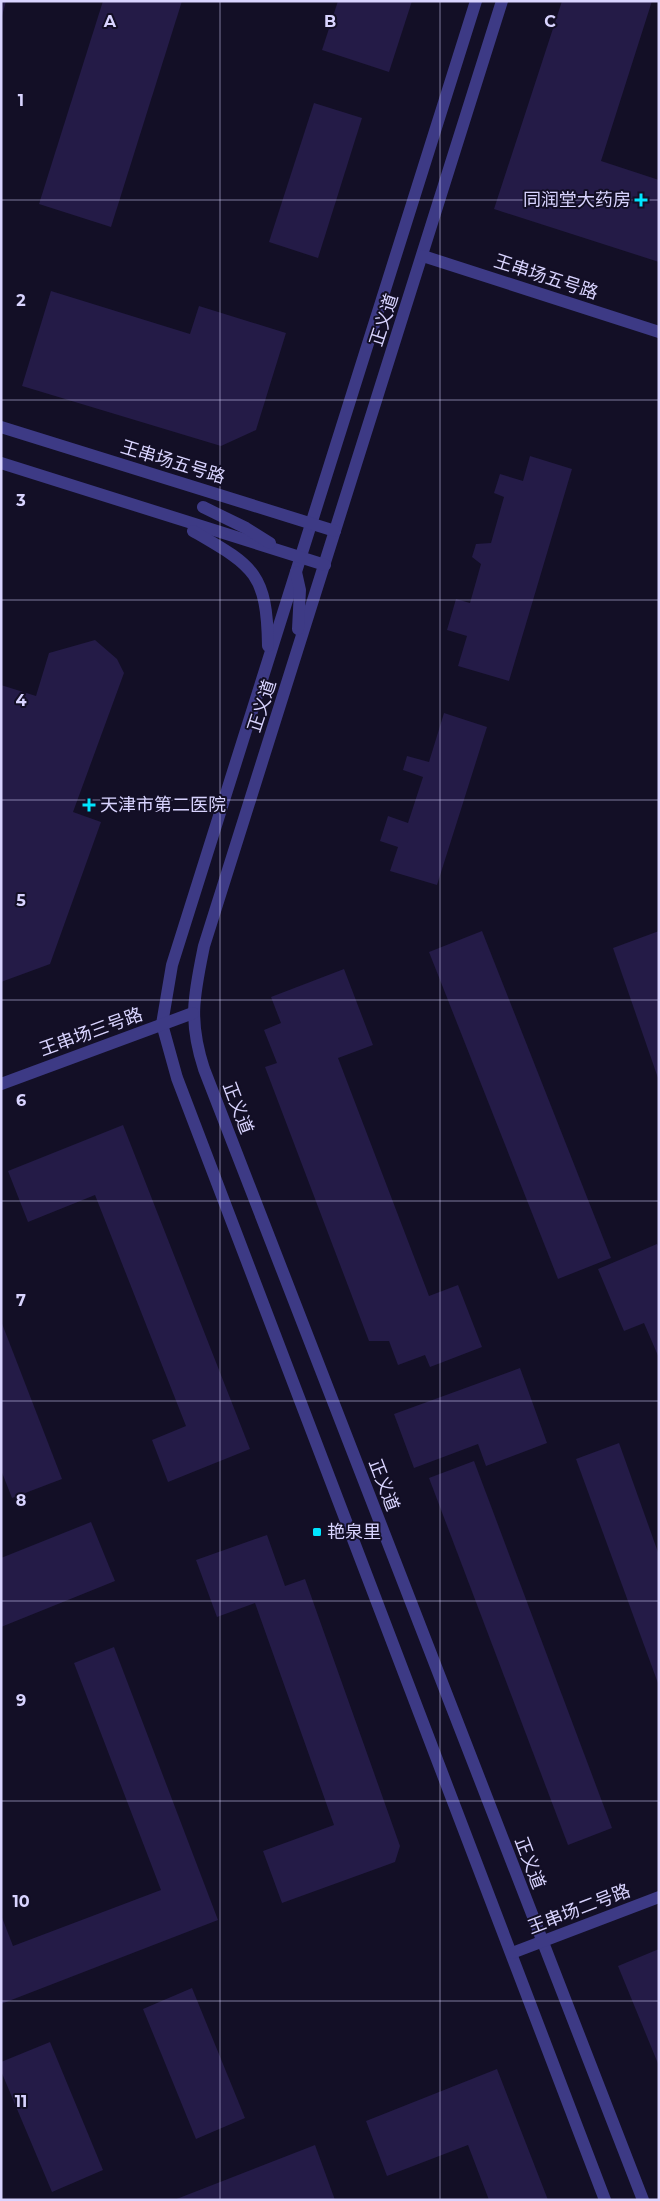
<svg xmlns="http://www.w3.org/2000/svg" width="660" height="2201" font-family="Montserrat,'Noto Sans SC',sans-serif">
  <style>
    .building { fill: #241b47 }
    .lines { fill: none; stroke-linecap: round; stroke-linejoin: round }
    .minor { stroke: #3d3a85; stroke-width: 12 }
    .grid { fill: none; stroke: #d9d4ff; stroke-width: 1; stroke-opacity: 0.55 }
    .poi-dot { fill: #00e5ff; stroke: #130f26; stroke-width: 2 }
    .labels { text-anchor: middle; stroke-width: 4; stroke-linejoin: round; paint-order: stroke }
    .poi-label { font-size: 18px; fill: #d9d4ff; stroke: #130f26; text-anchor: start }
    .street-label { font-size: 18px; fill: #d9d4ff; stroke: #130f26 }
    .grid-label { font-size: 16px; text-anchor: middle; font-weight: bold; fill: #d9d4ff; stroke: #130f26; stroke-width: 4; stroke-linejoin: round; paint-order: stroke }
  </style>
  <rect width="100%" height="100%" fill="#130f26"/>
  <!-- building -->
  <g class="building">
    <polygon points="1,1 6,1 2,16 1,16"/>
    <polygon points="103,1 182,1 111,227 39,204"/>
    <polygon points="338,1 412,1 389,72 322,50"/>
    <polygon points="562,1 652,1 601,161 659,180 659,262 494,209"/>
    <polygon points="314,103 362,118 318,258 269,242"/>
    <polygon points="51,291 190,334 199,306 286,333 256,430 221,446 22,386"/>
    <polygon points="530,456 572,469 509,681 458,666 467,636 447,630 456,599 470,603 481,564 472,557 476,544 491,543 504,497 494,493 500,474 523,481"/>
    <polygon points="95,640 117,659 124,673 73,812 101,822 50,964 1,982 1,685 36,696 49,653"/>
    <polygon points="444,713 487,727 437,885 390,871 398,847 380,841 388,816 408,823 423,777 403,770 407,756 429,762"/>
    <polygon points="482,931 611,1258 558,1279 429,952"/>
    <polygon points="659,931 659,1078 658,1078 613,948"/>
    <polygon points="344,969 373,1045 338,1058 429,1296 458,1285 482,1347 430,1367 425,1355 398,1365 389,1341 369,1341 265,1067 277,1063 264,1030 281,1023 271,997"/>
    <polygon points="123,1125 250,1449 168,1482 152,1440 186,1426 95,1195 28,1222 8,1171"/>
    <polygon points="657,1244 659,1248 659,1358 644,1323 624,1331 598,1269"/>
    <polygon points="1,1321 62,1479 12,1498 1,1470"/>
    <polygon points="520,1368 547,1443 486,1466 478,1444 414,1468 394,1414"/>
    <polygon points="619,1443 659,1555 659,1686 576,1459"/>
    <polygon points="474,1461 612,1828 568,1845 429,1478"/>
    <polygon points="91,1522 115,1581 1,1627 1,1558"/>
    <polygon points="267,1535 285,1586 305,1579 400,1846 395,1862 282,1903 263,1851 334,1825 255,1603 217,1617 196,1560"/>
    <polygon points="114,1647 218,1920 1,2004 1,1915 13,1946 161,1890 74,1663"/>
    <polygon points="659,1949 659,2066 618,1966"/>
    <polygon points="192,1988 245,2118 196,2139 143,2009"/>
    <polygon points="50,2042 103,2170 52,2192 1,2071 1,2062"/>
    <polygon points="497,2069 548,2200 489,2200 468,2145 387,2176 366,2121"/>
    <polygon points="315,2145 335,2200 174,2200"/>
  </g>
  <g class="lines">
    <!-- minor -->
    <g class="minor">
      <polyline points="476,1 172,965 162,1024 177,1078 605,2200"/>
      <path d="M502,1L204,946C194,995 188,1020 204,1069L643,2200"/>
      <polyline points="423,256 659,332"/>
      <polyline points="1,427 335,531"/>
      <polyline points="1,463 325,565"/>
      <polyline points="203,507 246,528 270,543"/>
      <path d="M193,531C253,566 267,572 268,646"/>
      <polyline points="296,572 300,590 298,629"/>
      <polyline points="1,1084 193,1013"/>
      <polyline points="512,1953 659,1897"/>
    </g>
  </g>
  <!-- grid -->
  <path class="grid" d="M220,1V2200M440,1V2200M1,200H659M1,400H659M1,600H659M1,800H659M1,1000H659M1,1201H659M1,1401H659M1,1601H659M1,1801H659M1,2001H659"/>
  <!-- markers -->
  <g class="poi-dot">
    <path d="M638.5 192.5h5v5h5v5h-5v5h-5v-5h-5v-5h5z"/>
    <path d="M86.5 797.5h5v5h5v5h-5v5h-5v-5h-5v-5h5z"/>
    <rect x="312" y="1527" width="10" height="10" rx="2.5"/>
  </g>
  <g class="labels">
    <!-- poi labels -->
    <g class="poi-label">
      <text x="631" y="206" text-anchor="end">同润堂大药房</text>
      <text x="100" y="811">天津市第二医院</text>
      <text x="327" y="1538">艳泉里</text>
    </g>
    <!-- street labels -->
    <g class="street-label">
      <text transform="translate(546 277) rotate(18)" y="6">王串场五号路</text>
      <text transform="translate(384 320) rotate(-72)" y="6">正义道</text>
      <text transform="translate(173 462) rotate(17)" y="6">王串场五号路</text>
      <text transform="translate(262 706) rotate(-72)" y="6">正义道</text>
      <text transform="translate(91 1032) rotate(-20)" y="6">王串场三号路</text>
      <text transform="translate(238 1108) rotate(69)" y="6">正义道</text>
      <text transform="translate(384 1485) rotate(69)" y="6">正义道</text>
      <text transform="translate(530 1863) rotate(69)" y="6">正义道</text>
      <text transform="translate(579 1909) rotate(-21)" y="6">王串场二号路</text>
    </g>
  </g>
  <g class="grid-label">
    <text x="110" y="27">A</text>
    <text x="330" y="27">B</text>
    <text x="550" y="27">C</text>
    <text x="21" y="106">1</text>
    <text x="21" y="306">2</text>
    <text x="21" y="506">3</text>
    <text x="21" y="706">4</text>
    <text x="21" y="906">5</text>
    <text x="21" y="1106">6</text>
    <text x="21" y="1306">7</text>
    <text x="21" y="1506">8</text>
    <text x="21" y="1706">9</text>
    <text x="21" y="1907">10</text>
    <text x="21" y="2107">11</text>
  </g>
  <!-- border -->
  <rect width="660" height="2201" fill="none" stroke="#d9d4ff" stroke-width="5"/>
</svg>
